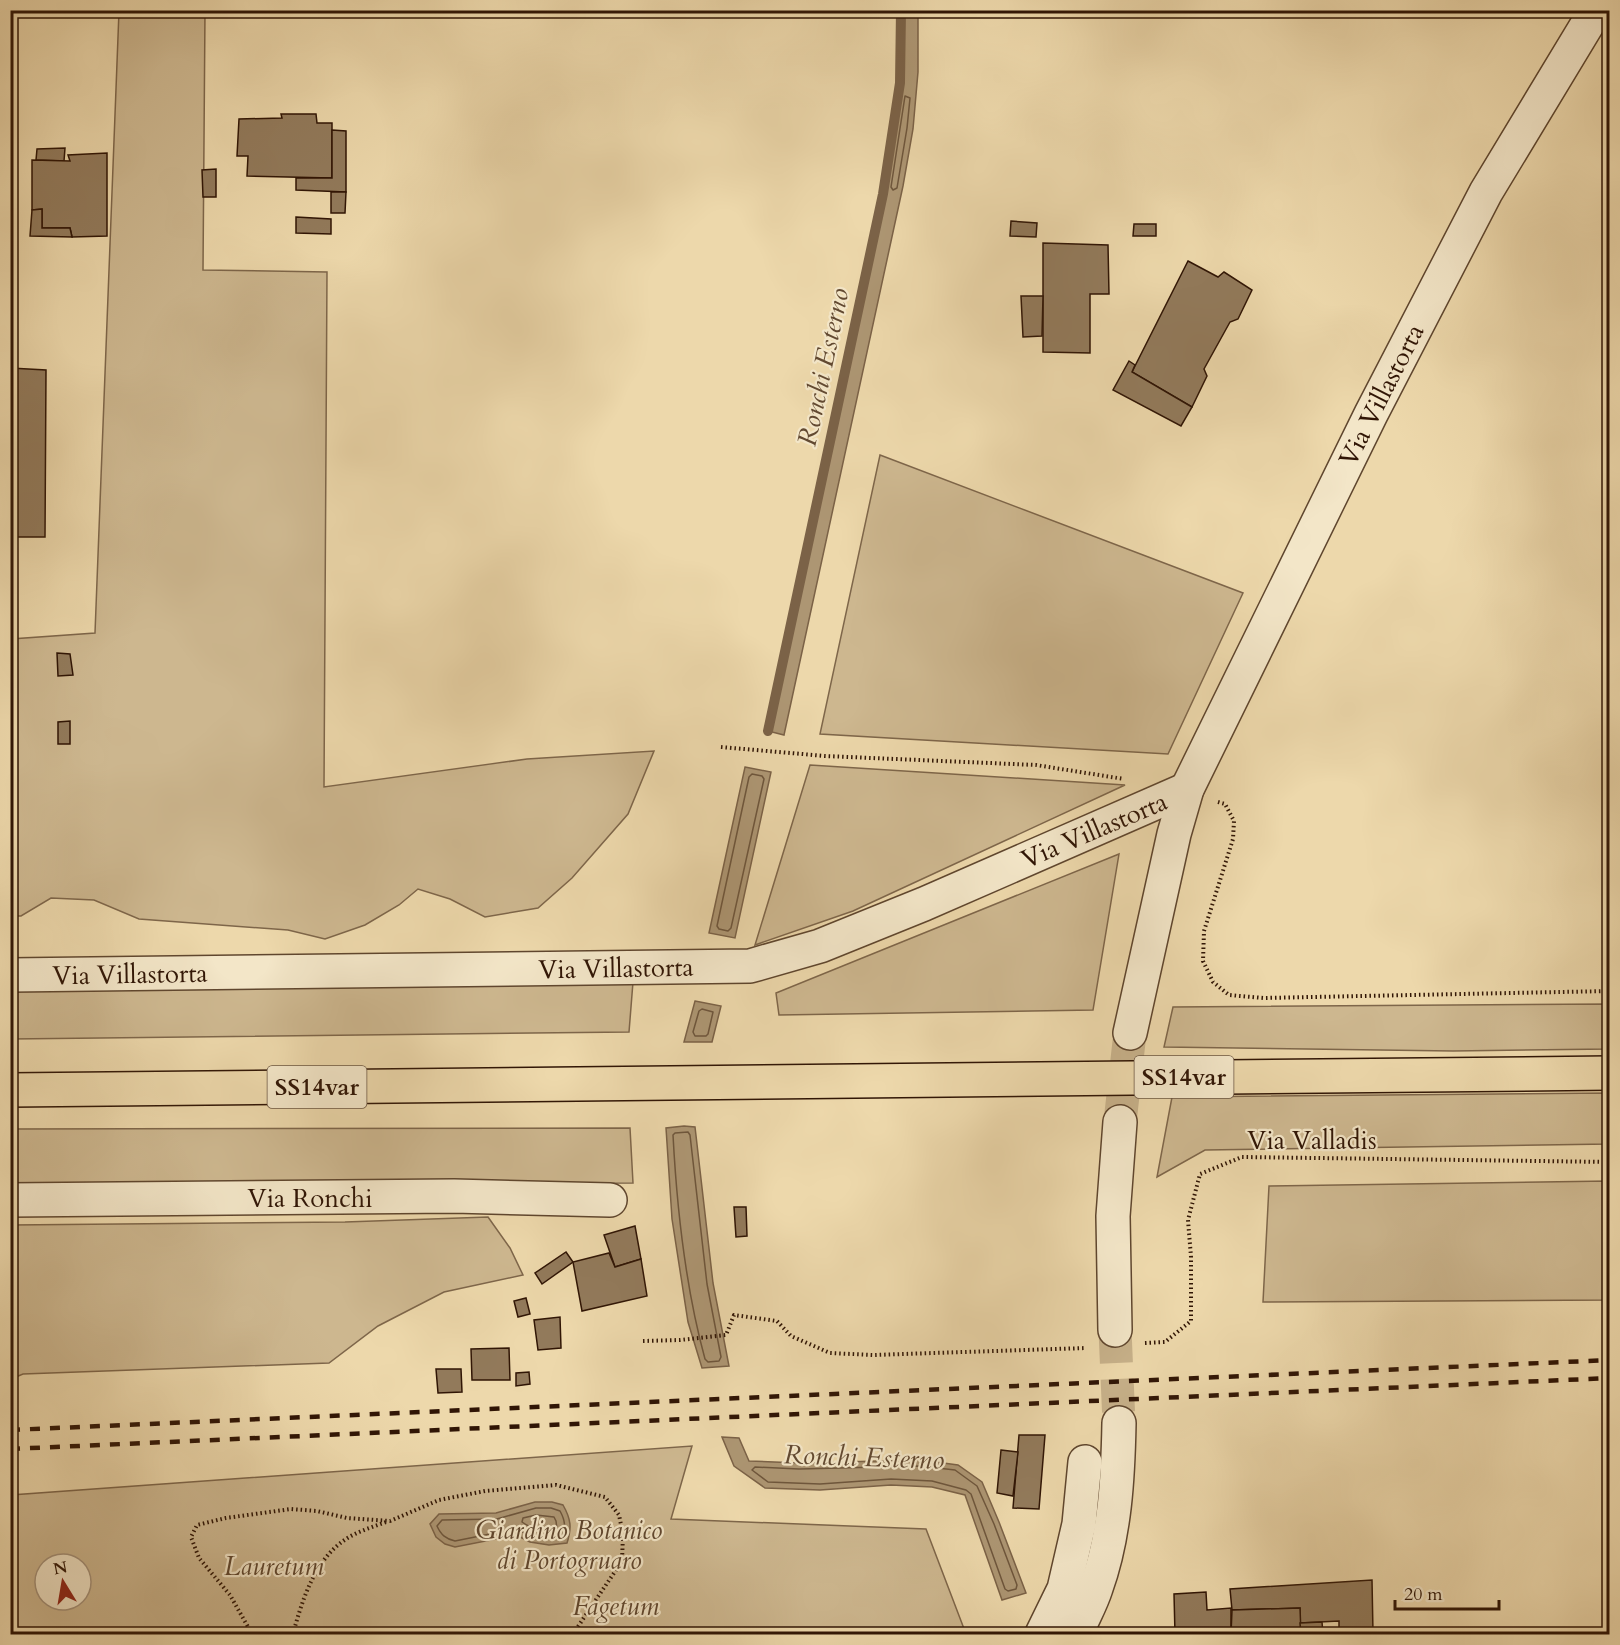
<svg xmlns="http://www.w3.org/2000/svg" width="1620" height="1645" font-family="Cardo,serif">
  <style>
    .green { fill: #cdb78f; stroke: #7e664a; stroke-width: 1.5; fill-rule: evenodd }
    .water { fill: #ad9673; stroke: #7b6247; stroke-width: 1.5 }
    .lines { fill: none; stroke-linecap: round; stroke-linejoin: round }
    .shore { stroke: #6e563c; stroke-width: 1.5 }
    .stream { stroke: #7b6247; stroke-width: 10 }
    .building { fill: #927a5b; stroke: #301505; stroke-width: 1.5 }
    .minor-tunnel { stroke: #c7b18a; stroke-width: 33; stroke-dasharray: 33 16; stroke-linecap: butt }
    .minor-casing { stroke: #5f462e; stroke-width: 36 }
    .highway-casing { stroke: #301505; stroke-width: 36 }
    .path { stroke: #301505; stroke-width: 4; stroke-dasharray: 1.5 3; stroke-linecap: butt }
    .minor { stroke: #f3e6c8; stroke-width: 33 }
    .highway { stroke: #edd8ab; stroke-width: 33 }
    .rail { stroke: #301505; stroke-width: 4.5; stroke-dasharray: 10 10; stroke-linecap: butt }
    .labels { text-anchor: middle; stroke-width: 4.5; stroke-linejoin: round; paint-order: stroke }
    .shield { fill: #f3e6c8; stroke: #6a5440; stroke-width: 1.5 }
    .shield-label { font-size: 24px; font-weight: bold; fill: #301505 }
    .street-label { font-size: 26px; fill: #301505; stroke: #f3e6c8 }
    .park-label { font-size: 26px; font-style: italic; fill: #5f462e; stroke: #f3e6c8 }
    .water-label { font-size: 27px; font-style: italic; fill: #624931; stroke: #f3e6c8 }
  </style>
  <rect width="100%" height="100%" fill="#edd8ab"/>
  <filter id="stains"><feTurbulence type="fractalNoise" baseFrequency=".00333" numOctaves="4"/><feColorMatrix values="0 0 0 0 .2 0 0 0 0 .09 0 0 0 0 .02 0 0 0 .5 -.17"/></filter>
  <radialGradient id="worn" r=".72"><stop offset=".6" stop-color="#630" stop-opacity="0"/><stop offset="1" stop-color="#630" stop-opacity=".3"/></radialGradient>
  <!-- green -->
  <g class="green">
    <polygon points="119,11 205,11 203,270 327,272 324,787 527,759 654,751 628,814 572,878 538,908 485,917 450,899 418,889 399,905 365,925 325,939 288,930 139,919 94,900 51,898 21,916 11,916 11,639 95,633"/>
    <polygon points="880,455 1243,593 1168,754 820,734"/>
    <polygon points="810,765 1125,785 853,911 755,945"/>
    <polygon points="1119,854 1093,1010 779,1015 776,993"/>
    <polygon points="633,982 629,1032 11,1039 10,988"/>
    <polygon points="1609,1004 1609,1049 1453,1051 1164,1047 1173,1007"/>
    <polygon points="1609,1093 1609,1144 1205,1150 1157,1177 1172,1097"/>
    <polygon points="630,1128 633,1183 11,1186 10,1129"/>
    <polygon points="1609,1181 1609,1300 1263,1302 1269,1186"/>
    <polygon points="488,1217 510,1248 523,1275 444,1292 378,1326 329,1363 23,1374 11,1379 11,1225 345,1222"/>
    <path d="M692,1446L671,1519L926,1529L966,1634H11V1495ZM45,1564H81V1600H45Z"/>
  </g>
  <!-- water -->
  <g class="water">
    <polygon points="901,11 918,11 918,72 913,129 903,186 784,735 768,731 883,194 900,83"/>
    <polygon points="745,767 771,772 735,938 709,933"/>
    <polygon points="695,1001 721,1006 712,1042 684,1042"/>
    <polygon points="684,1126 695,1127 713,1283 729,1366 702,1368 688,1322 672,1219 666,1128"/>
    <polygon points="722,1437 739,1438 749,1461 799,1463 921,1460 958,1465 982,1482 999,1522 1026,1593 1002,1600 965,1495 932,1487 891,1485 820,1490 765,1488 734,1466"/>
    <path d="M535,1502H552L563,1505C571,1519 572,1528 567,1543L549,1545L530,1542L516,1535L455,1547L445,1544L436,1537L430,1524L439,1514L496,1513Z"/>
  </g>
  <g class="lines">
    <!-- shore -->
    <g class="shore">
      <polygon points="905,96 910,98 907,128 897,188 893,190 891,187"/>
      <polygon points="752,774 762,776 764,779 731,928 728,931 719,929 717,926 749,777"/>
      <polygon points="702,1009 713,1012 708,1034 706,1036 695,1036 693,1032 699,1011"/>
      <path d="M688,1132L690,1135L707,1284L721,1357L719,1361L708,1362L705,1359C685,1286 677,1211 673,1135L675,1133Z"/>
      <polygon points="920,1466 955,1470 977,1486 994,1524 1017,1585 1016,1589 1008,1591 1005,1589 971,1494 966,1490 932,1481 891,1479 820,1484 768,1482 752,1470 755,1467 799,1469"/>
      <path d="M536,1508H551L560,1511C565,1520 566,1527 562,1537L549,1539L532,1536L515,1529L455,1541C446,1539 441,1535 437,1526L442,1520L497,1519Z"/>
      <path d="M536,1515L554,1517L556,1521L557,1529C545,1533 532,1529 522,1522L523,1518Z"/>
    </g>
    <!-- stream -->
    <polyline class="stream" points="768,731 883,194 900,83 901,10"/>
  </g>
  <!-- building -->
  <g class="building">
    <polygon points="281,114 316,114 317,123 332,123 332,178 247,176 248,156 237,156 239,119 282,118"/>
    <polygon points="332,130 346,131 346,192 296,190 296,178 332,178"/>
    <polygon points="65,148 64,161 36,160 37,149"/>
    <polygon points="107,153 107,236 72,237 70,228 42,228 42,209 32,210 32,160 70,161 68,155"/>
    <polygon points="216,169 216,197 203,197 202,170"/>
    <polygon points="331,192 346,192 345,213 331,213"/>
    <polygon points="42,209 42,228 70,228 72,237 30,236 32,210"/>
    <polygon points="296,217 331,219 331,234 296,233"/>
    <polygon points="1011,221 1037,223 1036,237 1010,236"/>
    <polygon points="1134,224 1156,224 1156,236 1133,236"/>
    <polygon points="1043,243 1108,245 1109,294 1090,294 1090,353 1043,352"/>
    <polygon points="1188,261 1218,277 1224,272 1252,290 1238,319 1230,322 1204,369 1207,376 1192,407 1132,372"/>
    <polygon points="1021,296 1043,296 1042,336 1023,337"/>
    <polygon points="1129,361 1135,365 1132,372 1192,407 1181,426 1113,390"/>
    <polygon points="10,368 46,370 45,537 10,537"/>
    <polygon points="57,653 70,654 73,675 58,676"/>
    <polygon points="70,721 70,744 58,744 58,722"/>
    <polygon points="734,1207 746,1207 747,1236 736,1237"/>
    <polygon points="635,1226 641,1259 615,1267 604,1235"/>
    <polygon points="566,1252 573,1262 542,1284 535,1273"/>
    <polygon points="609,1253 615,1267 641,1259 647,1296 582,1311 573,1262"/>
    <polygon points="526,1298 530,1314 518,1317 514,1301"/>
    <polygon points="560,1317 561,1348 538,1350 534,1320"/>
    <polygon points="509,1348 510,1380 472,1380 471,1349"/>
    <polygon points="436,1369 461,1369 462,1392 438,1393"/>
    <polygon points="529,1372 530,1384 516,1386 516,1373"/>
    <polygon points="1019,1435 1045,1435 1039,1509 1013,1508"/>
    <polygon points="1001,1450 1018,1452 1013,1496 997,1493"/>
    <polygon points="1372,1580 1373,1633 1339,1634 1339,1621 1300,1623 1300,1608 1232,1610 1230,1589"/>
    <polygon points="1206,1592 1207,1610 1231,1608 1231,1634 1175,1634 1174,1594"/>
    <polygon points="1300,1608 1301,1634 1231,1634 1232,1610"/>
    <polygon points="1322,1622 1323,1634 1301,1634 1300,1623"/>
  </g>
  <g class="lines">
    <!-- minor-tunnel -->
    <g class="minor-tunnel">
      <polyline points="1120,1122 1130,1033"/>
      <polyline points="1115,1330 1119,1423"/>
    </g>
    <defs>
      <g id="minor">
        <polyline points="10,975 750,966 820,946 924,904 1187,789"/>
        <polyline points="1130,1033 1174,834 1187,789 1371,414 1486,192 1596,10"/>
        <polyline points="10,1200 454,1196 610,1200"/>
        <polyline points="1115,1330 1113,1216 1120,1122"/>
        <polyline points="1042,1634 1064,1589 1079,1524 1085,1462"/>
        <path d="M1076,1634C1082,1619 1091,1604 1096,1588C1115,1535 1118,1477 1119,1423"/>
      </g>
      <polyline id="highway" points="10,1090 1610,1073"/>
    </defs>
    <!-- minor casing -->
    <use href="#minor" class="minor-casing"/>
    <!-- highway casing -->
    <use href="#highway" class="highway-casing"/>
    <!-- path -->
    <g class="path">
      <polyline points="721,747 825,756 1036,765 1124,779"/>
      <polyline points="1218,802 1225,804 1234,821 1233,839 1204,931 1203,961 1213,982 1229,995 1263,998 1610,991"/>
      <polyline points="643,1341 680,1340 726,1335 734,1315 777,1321 791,1336 830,1353 873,1355 1086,1348"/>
      <polyline points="1145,1343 1165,1342 1191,1321 1191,1257 1188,1220 1200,1174 1242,1157 1610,1162"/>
      <polyline points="252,1634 230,1595 199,1558 191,1537 197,1525 226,1518 291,1509 317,1511 347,1518 390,1521 439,1500 485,1491 556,1485 605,1497 619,1515 623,1534 622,1561 573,1634"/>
      <path d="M293,1634C303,1597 317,1552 355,1534C365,1529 376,1526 386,1522"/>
    </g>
    <!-- minor -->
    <use href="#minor" class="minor"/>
    <!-- highway -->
    <use href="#highway" class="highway"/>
    <!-- rail -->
    <g class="rail">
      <polyline points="10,1430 1610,1360"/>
      <polyline points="10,1449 1610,1378"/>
    </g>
  </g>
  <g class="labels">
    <!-- shield labels -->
    <g class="shield">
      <rect x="1134.5" y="1056" width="99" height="42" rx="4.5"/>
      <rect x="267.5" y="1066" width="99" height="42" rx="4.5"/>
    </g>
    <g class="shield-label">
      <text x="1184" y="1085">SS14var</text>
      <text x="317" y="1095">SS14var</text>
    </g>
    <!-- street labels -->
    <g class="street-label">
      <text transform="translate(1381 395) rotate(-63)" y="9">Via Villastorta</text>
      <text transform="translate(1094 830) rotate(-23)" y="9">Via Villastorta</text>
      <text transform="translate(616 968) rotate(-1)" y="9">Via Villastorta</text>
      <text transform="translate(130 974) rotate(-1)" y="9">Via Villastorta</text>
      <text x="1312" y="1149">Via Valladis</text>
      <text x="310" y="1207">Via Ronchi</text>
    </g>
    <!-- park labels -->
    <g class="park-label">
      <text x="569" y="1539">Giardino Botanico<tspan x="569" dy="30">di Portogruaro</tspan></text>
      <text x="274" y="1575">Lauretum</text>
      <text x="616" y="1615">Fagetum</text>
    </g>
    <!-- water labels -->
    <g class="water-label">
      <text transform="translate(823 367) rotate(-78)" y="9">Ronchi Esterno</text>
      <text transform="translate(864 1457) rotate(2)" y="9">Ronchi Esterno</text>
    </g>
  </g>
  <!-- margin -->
  <rect width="1620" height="1645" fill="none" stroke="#edd8ab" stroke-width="36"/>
  <rect x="12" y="12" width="1596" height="1621" fill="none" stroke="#301505" stroke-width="3"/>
  <rect x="18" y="18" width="1584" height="1609" fill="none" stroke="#301505" stroke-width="1.5"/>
  <!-- north arrow -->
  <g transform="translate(63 1582) rotate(349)"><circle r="28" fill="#f3e6c8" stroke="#a5927a" stroke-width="1.5"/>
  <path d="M0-4.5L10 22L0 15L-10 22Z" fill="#8f2418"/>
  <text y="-9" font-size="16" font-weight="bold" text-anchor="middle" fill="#301505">N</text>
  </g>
  <!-- scale -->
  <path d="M1395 1600v9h104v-9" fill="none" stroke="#301505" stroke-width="3"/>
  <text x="1404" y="1600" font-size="18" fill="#301505" stroke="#f3e6c8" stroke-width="4.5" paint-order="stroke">20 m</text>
  <rect width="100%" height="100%" filter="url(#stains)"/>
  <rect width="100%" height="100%" fill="url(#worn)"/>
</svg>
